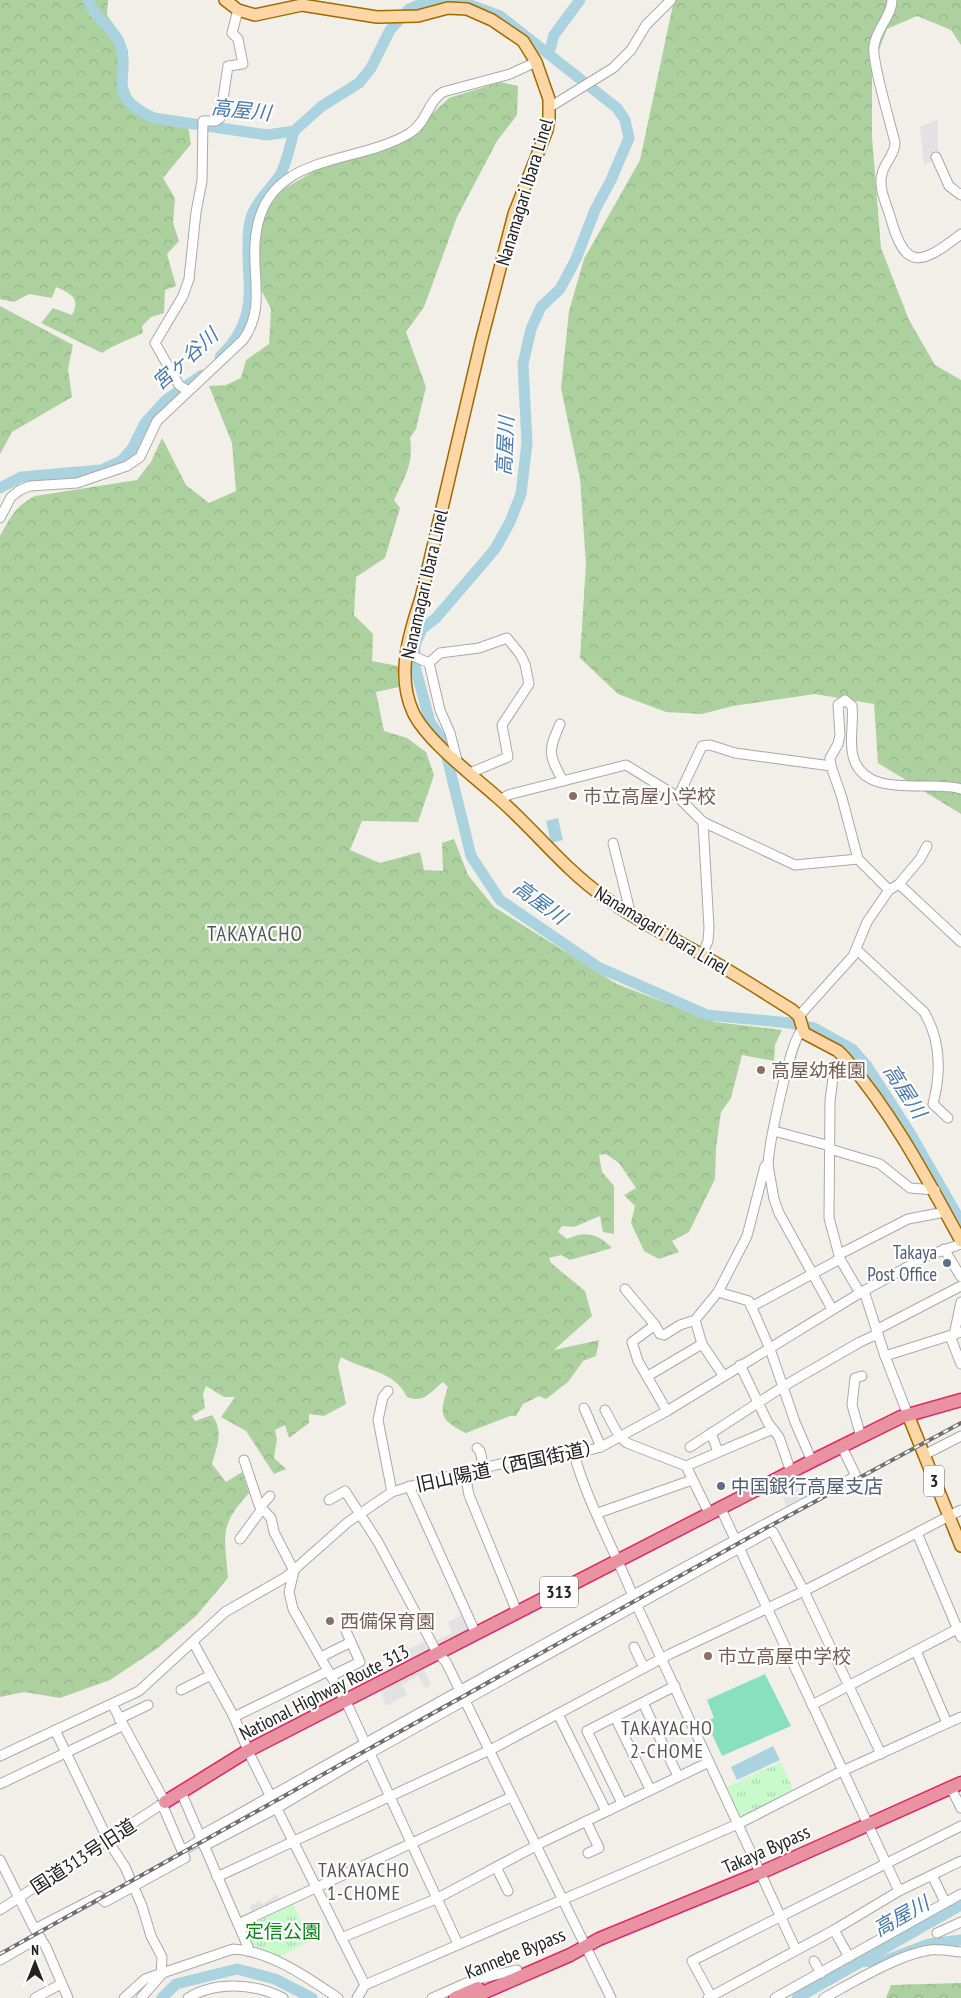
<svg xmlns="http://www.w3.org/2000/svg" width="961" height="1998" font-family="'PT Sans Narrow','Noto Sans JP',sans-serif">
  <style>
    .forest { fill: url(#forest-crowns) }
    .park { fill: url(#park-tufts) }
    .pitch { fill: #88e0be }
    .parking { fill: #e2e2e2 }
    .water { fill: #aad3df }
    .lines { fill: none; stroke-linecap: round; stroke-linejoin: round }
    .river { stroke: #aad3df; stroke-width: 11 }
    .minor-casing { stroke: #a9a9a9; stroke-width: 11 }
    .major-casing { stroke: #a06b00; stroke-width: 14 }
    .highway-casing { stroke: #dc2a67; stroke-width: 15 }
    .minor { stroke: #fff; stroke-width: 9 }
    .major { stroke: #fcd6a4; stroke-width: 11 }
    .highway { stroke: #e892a2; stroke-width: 12 }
    .rail-casing { stroke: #707070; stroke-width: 4 }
    .rail { stroke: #fff; stroke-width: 2; stroke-dasharray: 5.5; stroke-linecap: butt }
    .education-dot { fill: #8d6e63; stroke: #fff; stroke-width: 2 }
    .service-dot { fill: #5c6f8a; stroke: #fff; stroke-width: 2 }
    .labels { text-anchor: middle; stroke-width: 4.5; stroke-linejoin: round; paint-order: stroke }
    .shield { fill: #fff; stroke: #646464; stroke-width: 1 }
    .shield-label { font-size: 18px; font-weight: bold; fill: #222 }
    .street-label { font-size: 19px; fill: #222; stroke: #fff }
    .education-label { font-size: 19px; fill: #785e54; stroke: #fff; text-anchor: start }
    .service-label { font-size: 19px; fill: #4e5e75; stroke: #fff; text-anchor: end }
    .park-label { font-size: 19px; fill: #0c8416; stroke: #fff }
    .water-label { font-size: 20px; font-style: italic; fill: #4a7aab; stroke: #fff }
    .neighbourhood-label { font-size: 20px; letter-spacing: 1px; fill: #555; stroke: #fff }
    .quarter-label { font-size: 21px; letter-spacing: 1px; fill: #555; stroke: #fff }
  </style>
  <defs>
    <pattern id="forest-crowns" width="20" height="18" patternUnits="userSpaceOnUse" patternTransform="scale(1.25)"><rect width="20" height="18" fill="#add19e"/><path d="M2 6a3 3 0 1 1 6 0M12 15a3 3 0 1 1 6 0" fill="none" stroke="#95b388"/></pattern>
    <pattern id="park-tufts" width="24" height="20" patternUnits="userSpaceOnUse" patternTransform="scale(1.25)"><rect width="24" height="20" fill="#c8facc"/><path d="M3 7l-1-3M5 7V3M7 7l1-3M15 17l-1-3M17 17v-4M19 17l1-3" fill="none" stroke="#acd6af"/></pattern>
  </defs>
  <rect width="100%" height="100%" fill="#f2efe9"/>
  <!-- forest -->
  <g class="forest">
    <path d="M0,0H108L107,15L121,35L128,51L126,80L131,96L154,122L188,126L191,144L163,178L175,198L173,223L179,241L167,254L176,286L165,290L164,313L151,317L142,326L143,333C128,340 116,344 102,353L41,323L53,308L72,315C81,299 71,293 56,287L52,298L29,294L14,302L0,299Z"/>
    <polygon points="674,0 961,0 961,45 951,30 917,16 887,29 872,68 872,137 881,248 909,320 935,365 961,380 961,814 878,763 874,704 815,694 733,706 702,714 666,712 618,694 580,658 586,564 580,479 561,388 569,311 584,259 640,160"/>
    <path d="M500,82L518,86L517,115L497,141L457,217L424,307L406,332L426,387L416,429L410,438C414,463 405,477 394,500L400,508L385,558L356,577L354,615L373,634L372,661L398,666L399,687L376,692L384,731L407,738L426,752L434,775L418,822L362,821L350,850L380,863L420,852L424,870L443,871L442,843L454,839L468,875L494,907L617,984L715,1022L782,1030L775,1045L774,1061L742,1055L731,1098L721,1112L716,1148L715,1179L689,1232L672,1241L679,1252L659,1259L644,1251L631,1223L635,1206L624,1195L636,1188L619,1163L606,1154L599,1155L602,1172L614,1186V1234L603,1232L600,1216L574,1227L562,1226L558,1232L567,1239C585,1230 599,1234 612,1248L570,1260L561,1255L549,1258L551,1263L585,1291L592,1316L554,1350L599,1340L596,1356L583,1361L568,1382L546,1399L539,1396L523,1404L516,1416H510L466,1433C439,1420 439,1414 448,1387L443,1382C430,1392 424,1404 407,1397C394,1370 365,1371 341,1357L338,1366L346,1404L324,1416L309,1414V1423L289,1438L285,1425L275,1430L277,1439L274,1458L286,1469L274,1474L246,1431L221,1417L235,1397H224L206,1386L203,1394L205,1408L192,1416L195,1421L212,1415C224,1432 217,1446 212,1464L226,1482L242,1472L249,1493C218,1527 225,1535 228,1578L196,1616L158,1648L110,1680L60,1698L24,1692L0,1697V536C11,516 15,507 35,496L137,480L151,462L162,438L186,485L209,503L236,491L232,443L209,386L226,385L241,378L246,360L269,344L271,309L257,282L256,237L262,218L277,193L333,160L400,144L449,98Z"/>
    <polygon points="0,306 73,345 68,369 72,397 12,432 0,454"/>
    <polygon points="961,1983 961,1998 886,1998 891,1985"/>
  </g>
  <!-- park -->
  <g class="park">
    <polygon points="781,1762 793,1789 743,1818 740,1817 727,1787"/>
    <polygon points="293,1904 311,1941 276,1958 253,1950 245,1928"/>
  </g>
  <!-- pitch -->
  <polygon class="pitch" points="765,1674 791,1726 722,1756 706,1721 714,1718 707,1700"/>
  <!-- parking -->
  <g class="parking">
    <polygon points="938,119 938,157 924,165 920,127"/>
    <polygon points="796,1476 807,1498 787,1509 780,1487 772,1491 771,1489"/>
    <polygon points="464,1614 472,1631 439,1650 434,1642 452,1633 448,1622"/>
    <polygon points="424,1641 430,1652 395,1670 387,1652 406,1644 409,1649"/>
    <polygon points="423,1668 431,1685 425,1688 418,1676 402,1685 407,1695 386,1706 380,1689"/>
    <polygon points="278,1894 281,1902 253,1914 249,1906 260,1901 262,1904"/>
  </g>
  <!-- water -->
  <g class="water">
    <polygon points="558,818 563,840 551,843 546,821"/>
    <polygon points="773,1746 780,1760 737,1780 731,1767"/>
  </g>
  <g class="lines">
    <!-- river -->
    <g class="river">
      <path d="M88,0C93,17 110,25 118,40C135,75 100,93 154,118L267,135L294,131L322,106L359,83L371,68L390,30L409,9L421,4L457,0L500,16L617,108L625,120L629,138L611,180L595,210L576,259L560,289L541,307L531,329L523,364L527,443L521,494L510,522L495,549L436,618L422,629L415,645V667L430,722L443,741L471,856L500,900L598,967L707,1015L790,1023L814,1028L852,1049L867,1066L910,1133L961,1222"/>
      <polyline points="549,53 554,35 580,0"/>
      <path d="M220,357C265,313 243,280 249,227C251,205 269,192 280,175C287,163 290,145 294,131"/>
      <polyline points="0,488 21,477 101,470 121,461 132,449 145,423 166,400 202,375"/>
      <polyline points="860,1961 882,1962 929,1944 961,1940"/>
      <polyline points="162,1998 176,1984 237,1969 275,1979 312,1998"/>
      <polyline points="797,1998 961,1905"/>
    </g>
    <defs>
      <g id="minor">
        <path d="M892,0C892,16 876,29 874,46C871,59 891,125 895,143C895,155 884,163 882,174C878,187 886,203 890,216C905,271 920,266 961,234"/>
        <polyline points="550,107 613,68 631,50 646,25 671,0"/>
        <polyline points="936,157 949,186 961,195"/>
        <polyline points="188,391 179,385 155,343 183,296 189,279 196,212 202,181 203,121 216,121 220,118 228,66 243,64 238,39 232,33 238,10"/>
        <path d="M0,518L11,497L20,490L30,486L77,483L127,466L140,457L157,421L243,340C267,307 250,271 256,234C267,151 356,166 410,133C427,122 428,101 443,92L510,74L536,62"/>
        <polyline points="406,653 429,663 440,710 450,733 457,760"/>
        <polyline points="429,663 440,653 479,648 507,638 520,654 525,664 529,684 502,725 508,757 470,773"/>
        <path d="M560,724C548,751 548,754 563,781"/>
        <polyline points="678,797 702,746 710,745 735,753 831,766"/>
        <polyline points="501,800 508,795 626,765 678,797 703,822 795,865 858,859"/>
        <polyline points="613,843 631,915"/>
        <polyline points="899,884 961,942"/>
        <path d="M889,890L858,859L842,798L831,766L830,758L838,744L840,735L838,705L845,700L852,706C854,722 849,740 853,756C864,801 932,779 961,789"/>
        <path d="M857,950L924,1012C941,1040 941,1073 933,1104L948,1118"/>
        <polyline points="702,955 708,941 709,928 703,822"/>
        <polyline points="799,1016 853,956 867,922 889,890 899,884 920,859 927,846"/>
        <polyline points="845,1058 833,1078 830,1101 829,1218 840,1259 860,1293"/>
        <polyline points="774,1131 830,1146"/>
        <polyline points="830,1149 880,1164 910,1188 935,1190"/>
        <polyline points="768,1165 774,1199 779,1213 832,1309"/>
        <polyline points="944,1249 961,1277"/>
        <polyline points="840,1254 908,1219 945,1212"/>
        <polyline points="625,1289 655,1325"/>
        <polyline points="864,1291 885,1356 908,1415"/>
        <polyline points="718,1292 749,1301 770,1349 795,1422 812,1461"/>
        <polyline points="751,1307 840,1259"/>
        <polyline points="695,1320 702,1344 723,1375"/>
        <polyline points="876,1330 961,1286"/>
        <polyline points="954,1335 961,1302"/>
        <polyline points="950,1336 961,1364"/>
        <polyline points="885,1356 961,1332"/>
        <polyline points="740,1365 768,1423 779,1437 791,1472"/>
        <polyline points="648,1376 702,1344"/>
        <polyline points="388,1391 383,1397 378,1420 392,1492"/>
        <polyline points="584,1408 601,1447"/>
        <polyline points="605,1410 619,1436 627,1443 686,1466 710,1515"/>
        <path d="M667,1411L638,1361L632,1342L655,1325L660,1334L664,1335L680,1325L695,1320L718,1292L747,1236L765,1166L768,1165C769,1144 790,1040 802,1030"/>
        <polyline points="711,1433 717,1449"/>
        <polyline points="861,1437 852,1405 855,1378 862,1376"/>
        <polyline points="690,1447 784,1386 860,1342 878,1334"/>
        <polyline points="477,1448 480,1451 484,1469"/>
        <path d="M574,1454C588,1505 618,1556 637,1606L796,1950"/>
        <polyline points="924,1455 961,1436"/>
        <polyline points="244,1460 259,1505 271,1518 274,1532 294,1571 289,1592 293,1609 348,1706 458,1944"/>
        <polyline points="686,1466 773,1429"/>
        <polyline points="465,1474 469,1495 517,1612"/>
        <polyline points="409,1486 476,1634"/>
        <polyline points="329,1500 345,1491 378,1542 435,1649 446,1662 611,1998"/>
        <polyline points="260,1507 270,1496"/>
        <polyline points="721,1509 899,1891"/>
        <polyline points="598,1513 692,1480"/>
        <polyline points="917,1533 961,1637"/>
        <polyline points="240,1539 262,1509"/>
        <polyline points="193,1642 234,1717 250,1755 365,1985"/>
        <polyline points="634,1647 644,1668"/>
        <polyline points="916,1651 947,1723"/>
        <polyline points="321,1657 351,1642"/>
        <polyline points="331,1676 360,1662 346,1631"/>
        <polyline points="181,1690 211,1675"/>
        <polyline points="643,1703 678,1776"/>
        <polyline points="812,1705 961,1627"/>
        <polyline points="558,1714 606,1811"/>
        <polyline points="234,1717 328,1671"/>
        <polyline points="615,1717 650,1789"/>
        <polyline points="119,1719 148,1705"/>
        <polyline points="55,1730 110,1844 125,1867 142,1906 151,1936 162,1957 161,1975 141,1998"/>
        <polyline points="0,1756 139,1691 225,1612 286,1577 348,1522 392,1492 422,1483 525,1458 574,1454 601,1447 667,1411 860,1293 927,1256 961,1244"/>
        <polyline points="0,1784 122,1726"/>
        <polyline points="951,1788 961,1808"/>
        <polyline points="181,1792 248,1947 248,1951"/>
        <polyline points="622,1803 587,1731 675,1686"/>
        <polyline points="586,1821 599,1848 588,1853"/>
        <path d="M200,1836C417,1714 635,1592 856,1476L842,1447"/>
        <polyline points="204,1846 277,1808 370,1753 770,1531 773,1532 804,1591 881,1754"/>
        <polyline points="182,1851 201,1840"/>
        <polyline points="0,1860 33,1926 46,1947 68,1998"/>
        <polyline points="496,1867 508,1891"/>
        <polyline points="932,1875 945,1902"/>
        <polyline points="217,1877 494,1748 670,1654 804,1591 961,1510"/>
        <polyline points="918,1903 924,1914"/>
        <polyline points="0,1910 165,1802 112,1704"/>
        <polyline points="238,1924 511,1797"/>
        <polyline points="35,1929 99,1896 105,1902 185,1858 162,1804"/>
        <polyline points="834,1930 849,1957"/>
        <polyline points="937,1933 961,1922"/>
        <polyline points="341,1938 436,1899 543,1842 709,1762"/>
        <polyline points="0,1960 40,1937"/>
        <polyline points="814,1961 821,1973"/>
        <polyline points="35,1998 61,1984"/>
        <path d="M124,1998L145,1979L233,1949C271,1951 308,1978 338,1998"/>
        <path d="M188,1998C215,1981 254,1983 283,1998"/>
        <polyline points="357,1998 365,1985 738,1824 838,1773 961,1717"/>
        <polyline points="432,1998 473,1980 517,1970"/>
        <polyline points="708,1998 834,1930 899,1891 961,1861"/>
        <polyline points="712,1998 692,1961 961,1826"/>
        <polyline points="775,1998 961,1894"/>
        <path d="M824,1998C852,1983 899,1954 930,1950C940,1949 951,1951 961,1952"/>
      </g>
      <g id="major">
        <path d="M225,0L238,10L255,15L302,5L377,17L418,16L448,8L467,9L492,20L523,41L536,62L549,99V118L547,130L514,214L481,342L421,598C409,634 396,675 413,712C426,740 472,775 497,797C534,829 564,869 604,897C635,920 669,936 702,955C732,972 762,991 792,1010L799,1016L804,1033L838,1051L845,1058C893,1114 926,1177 961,1241"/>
        <polyline points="908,1415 961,1546"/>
      </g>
      <g id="highway">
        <polyline points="165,1802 249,1750 812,1461 901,1417 961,1400"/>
        <polyline points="455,1998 478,1988"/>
        <polyline points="471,1998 570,1955 599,1939 760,1873 961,1783"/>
      </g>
    </defs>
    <!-- minor casing -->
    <use href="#minor" class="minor-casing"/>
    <!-- major casing -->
    <use href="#major" class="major-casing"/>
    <!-- highway casing -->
    <use href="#highway" class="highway-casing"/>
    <!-- minor -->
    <use href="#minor" class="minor"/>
    <!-- major -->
    <use href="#major" class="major"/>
    <!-- highway -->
    <use href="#highway" class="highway"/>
    <defs>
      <polyline id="rail" points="0,1954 766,1528 961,1423"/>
    </defs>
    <!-- rail casing -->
    <use href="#rail" class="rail-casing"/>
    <!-- rail -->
    <use href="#rail" class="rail"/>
  </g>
  <!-- markers -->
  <g class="education-dot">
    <circle cx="573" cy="796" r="5"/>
    <circle cx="761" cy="1070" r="5"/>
    <circle cx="330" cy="1621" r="5"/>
    <circle cx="708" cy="1656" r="5"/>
  </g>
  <g class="service-dot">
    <circle cx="947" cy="1263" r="5"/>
    <circle cx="721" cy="1486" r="5"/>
  </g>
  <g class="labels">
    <!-- shield labels -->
    <g class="shield">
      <rect x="924" y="1465.5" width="20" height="31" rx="4"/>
      <rect x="540" y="1576.5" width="38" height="31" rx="4"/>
    </g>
    <g class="shield-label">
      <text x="934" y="1487">3</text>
      <text x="559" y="1598">313</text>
    </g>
    <!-- street labels -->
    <g class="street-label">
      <text transform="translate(524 192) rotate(-73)" y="7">Nanamagari Ibara Linel</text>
      <text transform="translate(424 584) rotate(-77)" y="7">Nanamagari Ibara Linel</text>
      <text transform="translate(662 930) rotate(31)" y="7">Nanamagari Ibara Linel</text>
      <text transform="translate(509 1465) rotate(-12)" y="7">旧山陽道（西国街道）</text>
      <text transform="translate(324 1692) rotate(-27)" y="7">National Highway Route 313</text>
      <text transform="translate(766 1849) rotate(-24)" y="7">Takaya Bypass</text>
      <text transform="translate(83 1856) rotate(-33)" y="7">国道313号旧道</text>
      <text transform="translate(515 1953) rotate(-22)" y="7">Kannebe Bypass</text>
    </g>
    <!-- education labels -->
    <g class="education-label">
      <text x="583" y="803">市立高屋小学校</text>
      <text x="771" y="1077">高屋幼稚園</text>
      <text x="340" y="1628">西備保育園</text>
      <text x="718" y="1663">市立高屋中学校</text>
    </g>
    <!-- service labels -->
    <g class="service-label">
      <text x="937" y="1259">Takaya<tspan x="937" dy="22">Post Office</tspan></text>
      <text x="731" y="1493" text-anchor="start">中国銀行高屋支店</text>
    </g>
    <!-- park labels -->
    <g class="park-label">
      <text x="283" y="1938">定信公園</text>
    </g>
    <!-- water labels -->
    <g class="water-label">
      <text transform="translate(241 110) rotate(6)" y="7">高屋川</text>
      <text transform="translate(185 359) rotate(-42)" y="7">宮ヶ谷川</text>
      <text transform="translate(505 446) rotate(-87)" y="7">高屋川</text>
      <text transform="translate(540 902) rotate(36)" y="7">高屋川</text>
      <text transform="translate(905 1091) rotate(57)" y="7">高屋川</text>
      <text transform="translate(901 1916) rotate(-29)" y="7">高屋川</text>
    </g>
    <!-- neighbourhood labels -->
    <g class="neighbourhood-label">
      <text x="667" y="1735">TAKAYACHO<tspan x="667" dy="23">2-CHOME</tspan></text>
      <text x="364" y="1877">TAKAYACHO<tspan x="364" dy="23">1-CHOME</tspan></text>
    </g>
    <!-- quarter labels -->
    <g class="quarter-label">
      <text x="255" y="941">TAKAYACHO</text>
    </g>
  </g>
  <!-- north arrow -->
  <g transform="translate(35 1963)" stroke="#ffffff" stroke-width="4" paint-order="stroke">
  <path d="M0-4L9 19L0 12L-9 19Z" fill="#222222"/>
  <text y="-8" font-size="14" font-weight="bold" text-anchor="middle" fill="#222222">N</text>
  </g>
</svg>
